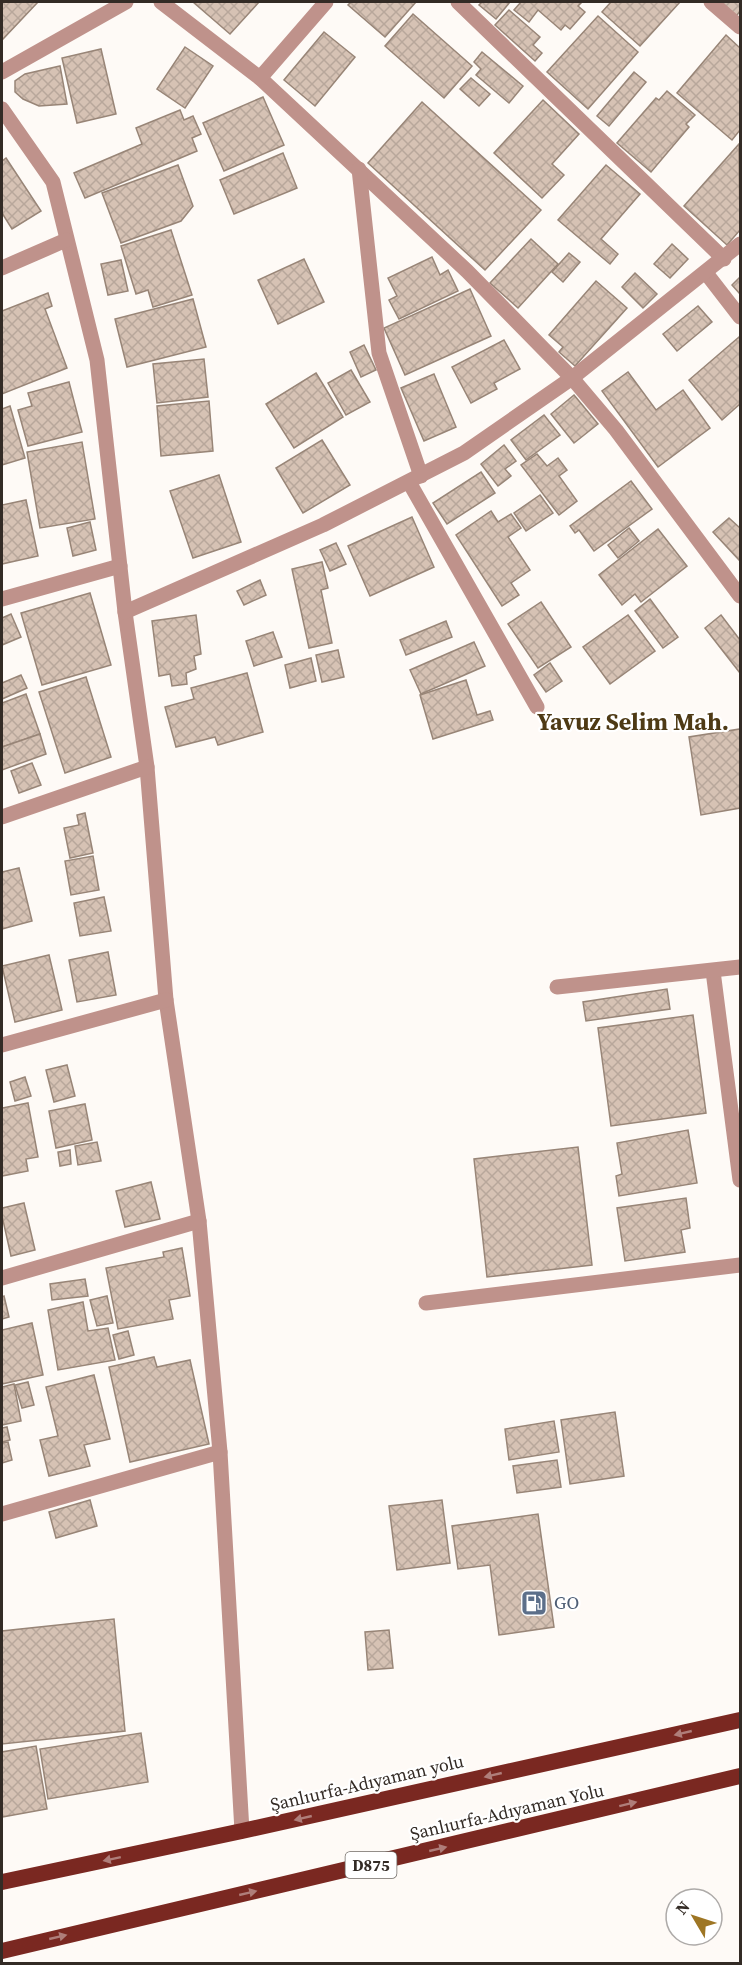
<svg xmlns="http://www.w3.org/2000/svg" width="742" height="1965" font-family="'Source Serif 4',serif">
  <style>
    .building { fill: url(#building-cross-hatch); stroke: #988577; stroke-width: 1.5 }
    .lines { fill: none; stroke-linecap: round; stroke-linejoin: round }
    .minor { stroke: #bf928b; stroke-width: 15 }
    .trunk { stroke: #7a2821; stroke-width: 16 }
    .oneway { fill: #af7e7a }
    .labels { text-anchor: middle; stroke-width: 4.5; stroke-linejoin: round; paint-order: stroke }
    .shield { fill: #fff; stroke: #706b66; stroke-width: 1.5 }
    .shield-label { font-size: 16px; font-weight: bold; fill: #332b25 }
    .service-label { font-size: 18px; fill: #4e5e75; stroke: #fff; text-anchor: start }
    .street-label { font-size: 18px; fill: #332b25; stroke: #fff }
    .district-label { font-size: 24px; font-weight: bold; fill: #4e3a15; stroke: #fff }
  </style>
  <defs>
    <pattern id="building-cross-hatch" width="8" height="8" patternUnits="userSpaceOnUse" patternTransform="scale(1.5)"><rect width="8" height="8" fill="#d6c2b4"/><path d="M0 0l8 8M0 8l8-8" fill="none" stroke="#b8a79b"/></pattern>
  </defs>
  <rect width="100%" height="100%" fill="#fefaf6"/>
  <!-- building -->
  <g class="building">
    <polygon points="2,2 38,2 2,40"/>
    <polygon points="193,2 259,2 230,34"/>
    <polygon points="351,2 416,2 385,37 348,5"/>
    <polygon points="482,2 510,2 496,19 479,5"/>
    <polygon points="521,2 582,2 578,6 585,12 570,29 565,25 561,30 538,10 529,22 514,10"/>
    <polygon points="611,2 680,2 640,46 602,12"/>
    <polygon points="716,2 740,2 740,11 735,18"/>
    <polygon points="509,10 540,37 533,45 542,53 535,61 495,25"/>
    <polygon points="413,14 472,66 444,98 385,46"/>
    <polygon points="598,16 638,52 588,109 547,72"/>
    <polygon points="324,32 355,57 315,106 284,80"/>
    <polygon points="726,35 740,48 740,130 732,140 677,93"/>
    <polygon points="185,47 213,66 185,108 157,89"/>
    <polygon points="101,49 116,114 77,123 62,58"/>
    <polygon points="482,52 523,86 509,103 476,75 481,69 474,62"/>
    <polygon points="60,66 67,104 39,106 23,99 15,92 15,81 25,74"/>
    <polygon points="634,72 646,82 609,126 597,116"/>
    <polygon points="471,78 490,94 479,106 460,89"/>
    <polygon points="667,91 695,115 686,124 689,127 651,172 617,143 656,98 659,100"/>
    <polygon points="263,97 284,145 224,171 203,123"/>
    <polygon points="543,100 579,134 552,164 564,175 542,198 494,153"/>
    <polygon points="422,102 541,210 485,270 368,163"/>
    <polygon points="180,110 184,120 193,116 201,134 192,138 197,151 85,198 74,173 142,144 136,128"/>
    <polygon points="739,144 740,230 727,245 684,206"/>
    <polygon points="283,153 297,188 234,214 220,180"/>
    <polygon points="6,158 41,211 12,229 2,213 2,161"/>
    <polygon points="178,165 193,206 181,221 121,243 102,193"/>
    <polygon points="606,165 640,194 601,239 618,254 610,264 558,220"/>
    <polygon points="171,230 192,295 153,307 148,290 136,294 121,246"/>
    <polygon points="531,239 558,264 518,308 490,283"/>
    <polygon points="672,244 688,259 670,278 654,264"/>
    <polygon points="569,253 580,262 563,282 552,272"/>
    <polygon points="432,257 440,275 448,270 458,291 399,319 389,300 397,296 388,278"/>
    <polygon points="304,259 324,302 278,324 258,280"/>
    <polygon points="121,260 128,291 108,295 101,264"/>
    <polygon points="635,273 657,294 643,308 622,287"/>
    <polygon points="740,277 740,294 732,285"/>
    <polygon points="596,281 627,308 575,366 559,352 563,347 549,335"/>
    <polygon points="470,289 491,336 405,375 384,328"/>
    <polygon points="48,293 52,306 45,309 67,368 2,394 2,311"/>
    <polygon points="193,299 206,347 127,367 115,319"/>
    <polygon points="698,306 712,322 677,351 663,334"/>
    <polygon points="739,337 740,340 740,404 722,420 689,380"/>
    <polygon points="504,340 520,369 494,383 497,389 471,403 452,367"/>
    <polygon points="364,345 376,370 361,377 350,352"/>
    <polygon points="204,359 208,397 157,403 153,364"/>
    <polygon points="351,370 370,402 346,415 328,383"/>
    <polygon points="628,372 656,410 683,390 710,428 658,467 602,391"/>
    <polygon points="316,373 343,417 294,448 266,404"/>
    <polygon points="434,374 456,427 424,441 401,388"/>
    <polygon points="69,382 82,432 28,446 18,410 32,406 28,393"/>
    <polygon points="574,395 598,424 574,443 551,414"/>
    <polygon points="209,401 213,451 161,456 157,406"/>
    <polygon points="10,406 25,458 2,465 2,409"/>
    <polygon points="544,415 560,435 526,460 511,440"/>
    <polygon points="322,440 350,485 303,513 276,468"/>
    <polygon points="82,442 95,519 40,528 27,452"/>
    <polygon points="504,445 516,461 505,469 511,476 498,486 481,464"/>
    <polygon points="537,454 547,466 558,458 567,470 559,476 577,501 559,515 521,465"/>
    <polygon points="481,472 495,493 447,524 433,503"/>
    <polygon points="219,475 241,542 193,558 170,491"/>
    <polygon points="631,481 652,509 594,551 579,530 575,533 570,526"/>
    <polygon points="540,495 553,513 526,531 514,513"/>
    <polygon points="26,500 38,556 2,564 2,505"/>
    <polygon points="491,511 498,522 511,514 521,528 508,537 530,570 511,583 519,595 502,606 456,535"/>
    <polygon points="412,517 434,567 370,596 348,546"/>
    <polygon points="729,518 740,528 740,561 713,532"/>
    <polygon points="90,522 96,550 73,556 67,528"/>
    <polygon points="629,528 639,541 618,558 608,545"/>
    <polygon points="658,529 687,566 641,602 635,594 622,605 599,575"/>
    <polygon points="336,543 346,564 330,571 320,550"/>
    <polygon points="322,562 328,588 321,590 332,643 309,648 292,569"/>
    <polygon points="260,580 266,595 244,605 237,591"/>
    <polygon points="90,593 111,665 42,685 21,613"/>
    <polygon points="650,599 678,637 663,648 635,611"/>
    <polygon points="541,602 571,647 538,668 508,624"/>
    <polygon points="11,614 21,637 2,645 2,618"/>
    <polygon points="196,615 201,654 194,656 196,669 186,673 187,684 172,686 170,674 159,676 152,621"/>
    <polygon points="628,615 655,651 610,684 583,647"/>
    <polygon points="721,615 740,640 740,673 705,628"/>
    <polygon points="446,621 452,637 406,655 400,640"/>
    <polygon points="273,632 282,657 254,666 246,641"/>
    <polygon points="474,642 485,666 421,694 410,670"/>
    <polygon points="338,650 344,677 322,682 316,655"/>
    <polygon points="311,658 316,681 290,688 285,665"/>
    <polygon points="550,663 562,681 546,692 534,675"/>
    <polygon points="247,673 263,732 218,745 215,737 176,747 165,707 194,699 191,688"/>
    <polygon points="21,675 27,688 2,699 2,683"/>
    <polygon points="86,677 111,757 65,773 39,692"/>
    <polygon points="466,680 477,715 490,711 493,720 433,739 420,695"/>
    <polygon points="26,694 40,734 2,747 2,703"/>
    <polygon points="740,729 740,808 701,815 689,737"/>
    <polygon points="40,734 46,754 2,770 2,747"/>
    <polygon points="32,763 41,785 19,793 11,771"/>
    <polygon points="85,813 93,853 70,858 64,828 79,825 77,815"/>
    <polygon points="93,856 99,890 71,895 65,861"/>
    <polygon points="19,868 32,921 2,929 2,872"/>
    <polygon points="104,897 111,931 80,936 74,903"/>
    <polygon points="108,952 116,995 77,1002 69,960"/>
    <polygon points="49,955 62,1010 15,1022 2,966"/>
    <polygon points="667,989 670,1009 586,1021 583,1002"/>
    <polygon points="693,1015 706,1113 611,1126 598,1028"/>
    <polygon points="67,1065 75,1096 54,1102 46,1070"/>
    <polygon points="25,1077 31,1096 15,1101 10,1082"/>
    <polygon points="28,1103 38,1157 26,1159 28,1171 2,1176 2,1108"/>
    <polygon points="85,1104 92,1140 56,1148 49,1111"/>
    <polygon points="688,1130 697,1183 619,1196 616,1176 622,1174 617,1143"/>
    <polygon points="97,1142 101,1161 78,1165 75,1146"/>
    <polygon points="578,1147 592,1265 487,1277 474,1159"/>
    <polygon points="70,1150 71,1164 60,1166 58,1152"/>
    <polygon points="151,1182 160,1219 125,1227 116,1191"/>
    <polygon points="686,1198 690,1228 681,1230 685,1252 625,1261 617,1208"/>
    <polygon points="24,1203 35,1250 11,1256 2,1216 2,1208"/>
    <polygon points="182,1248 190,1296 169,1300 173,1319 118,1329 106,1268 164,1257 163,1252"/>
    <polygon points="85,1279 88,1296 52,1300 50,1284"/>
    <polygon points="4,1296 9,1317 2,1319 2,1297"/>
    <polygon points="107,1296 113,1323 97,1326 90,1300"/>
    <polygon points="83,1302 88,1331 108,1328 115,1360 58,1370 48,1310"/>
    <polygon points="32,1323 43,1375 2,1384 2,1330"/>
    <polygon points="128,1331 134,1355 119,1359 113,1335"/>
    <polygon points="154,1357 157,1367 190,1360 209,1444 130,1462 109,1367"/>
    <polygon points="94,1375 110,1439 84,1445 90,1466 49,1476 40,1440 58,1436 46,1387"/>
    <polygon points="28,1382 34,1405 22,1408 15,1385"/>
    <polygon points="14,1384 21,1421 2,1425 2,1387"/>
    <polygon points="615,1412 624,1476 570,1484 561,1420"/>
    <polygon points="554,1421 559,1452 509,1460 505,1429"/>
    <polygon points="7,1427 10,1440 2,1442 2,1428"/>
    <polygon points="8,1442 12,1460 2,1463 2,1443"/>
    <polygon points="557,1460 561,1487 517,1493 513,1466"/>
    <polygon points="90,1500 97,1526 56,1538 49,1512"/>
    <polygon points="442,1500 450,1563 397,1570 389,1506"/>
    <polygon points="538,1514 554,1627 499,1635 490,1565 458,1569 452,1526"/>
    <polygon points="114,1619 125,1731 2,1744 2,1631"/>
    <polygon points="389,1630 393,1668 368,1670 365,1632"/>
    <polygon points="141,1733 148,1782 48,1799 40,1749"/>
    <polygon points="36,1746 47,1809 2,1817 2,1752"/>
  </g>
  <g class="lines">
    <!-- minor -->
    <g class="minor">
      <polyline points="161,2 260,78 467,271 572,378 616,430 740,596"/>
      <polyline points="458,2 724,259"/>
      <polyline points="711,2 740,27"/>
      <polyline points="2,72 126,2"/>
      <polyline points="260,78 326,2"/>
      <polyline points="2,109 53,182 97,360 125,612 147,767 166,1000 199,1221 220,1452 242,1831"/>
      <polyline points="359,169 379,353 421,476"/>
      <polyline points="2,268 66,240"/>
      <polyline points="706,273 740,317"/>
      <polyline points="409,482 537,707"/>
      <polyline points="2,599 120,566"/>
      <polyline points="125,612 323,525 464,453 572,378 740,244"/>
      <polyline points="2,817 147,767"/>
      <polyline points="713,971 740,1180"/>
      <polyline points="557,987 740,967"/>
      <polyline points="2,1045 166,1000"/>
      <polyline points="2,1278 199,1221"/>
      <polyline points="426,1303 740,1265"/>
      <polyline points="2,1514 220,1452"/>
    </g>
    <!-- trunk -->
    <g class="trunk">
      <polyline points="2,1882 242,1831 740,1720"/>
      <polyline points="2,1951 740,1776"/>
    </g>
  </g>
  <!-- one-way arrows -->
  <defs><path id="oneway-solid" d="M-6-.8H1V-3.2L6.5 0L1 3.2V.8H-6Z" transform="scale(1.5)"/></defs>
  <g class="oneway">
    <use href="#oneway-solid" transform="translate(683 1733) rotate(167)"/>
    <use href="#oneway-solid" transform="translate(493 1775) rotate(167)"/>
    <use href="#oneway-solid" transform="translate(628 1804) rotate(-14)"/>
    <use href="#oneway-solid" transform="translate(303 1818) rotate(167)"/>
    <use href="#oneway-solid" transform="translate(438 1849) rotate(-13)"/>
    <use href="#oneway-solid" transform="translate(112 1859) rotate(168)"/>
    <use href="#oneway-solid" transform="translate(248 1893) rotate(-13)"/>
    <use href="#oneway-solid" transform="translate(58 1937) rotate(-13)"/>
  </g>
  <!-- icons -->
  <defs>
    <symbol id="fuel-square" viewBox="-11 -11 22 22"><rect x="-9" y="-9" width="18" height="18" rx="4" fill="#5c6f8a" stroke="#fff"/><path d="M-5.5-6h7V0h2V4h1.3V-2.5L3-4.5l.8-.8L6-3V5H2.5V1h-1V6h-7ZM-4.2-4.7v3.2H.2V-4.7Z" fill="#fff"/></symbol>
  </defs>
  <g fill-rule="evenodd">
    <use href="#fuel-square" x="519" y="1588" width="30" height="30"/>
  </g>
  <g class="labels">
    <!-- shield labels -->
    <rect class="shield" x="345.5" y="1852" width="51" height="26" rx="4.5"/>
    <g class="shield-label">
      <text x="371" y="1871">D875</text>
    </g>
    <!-- service labels -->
    <g class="service-label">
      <text x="554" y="1609">GO</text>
    </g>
    <!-- street labels -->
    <g class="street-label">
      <text transform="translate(367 1783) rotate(-13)" y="6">Şanlıurfa-Adıyaman yolu</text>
      <text transform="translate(507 1812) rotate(-13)" y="6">Şanlıurfa-Adıyaman Yolu</text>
    </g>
    <!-- district labels -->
    <g class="district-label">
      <text x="633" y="730">Yavuz Selim Mah.</text>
    </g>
  </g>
  <!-- border -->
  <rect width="742" height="1965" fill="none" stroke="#332b25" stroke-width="6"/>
  <!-- north arrow -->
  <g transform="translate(694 1917) rotate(309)"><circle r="28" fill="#ffffff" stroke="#adaaa8" stroke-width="1.5"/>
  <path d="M0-4.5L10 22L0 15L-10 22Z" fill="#9e7624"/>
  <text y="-9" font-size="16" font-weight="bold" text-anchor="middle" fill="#332b25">N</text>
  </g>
</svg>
